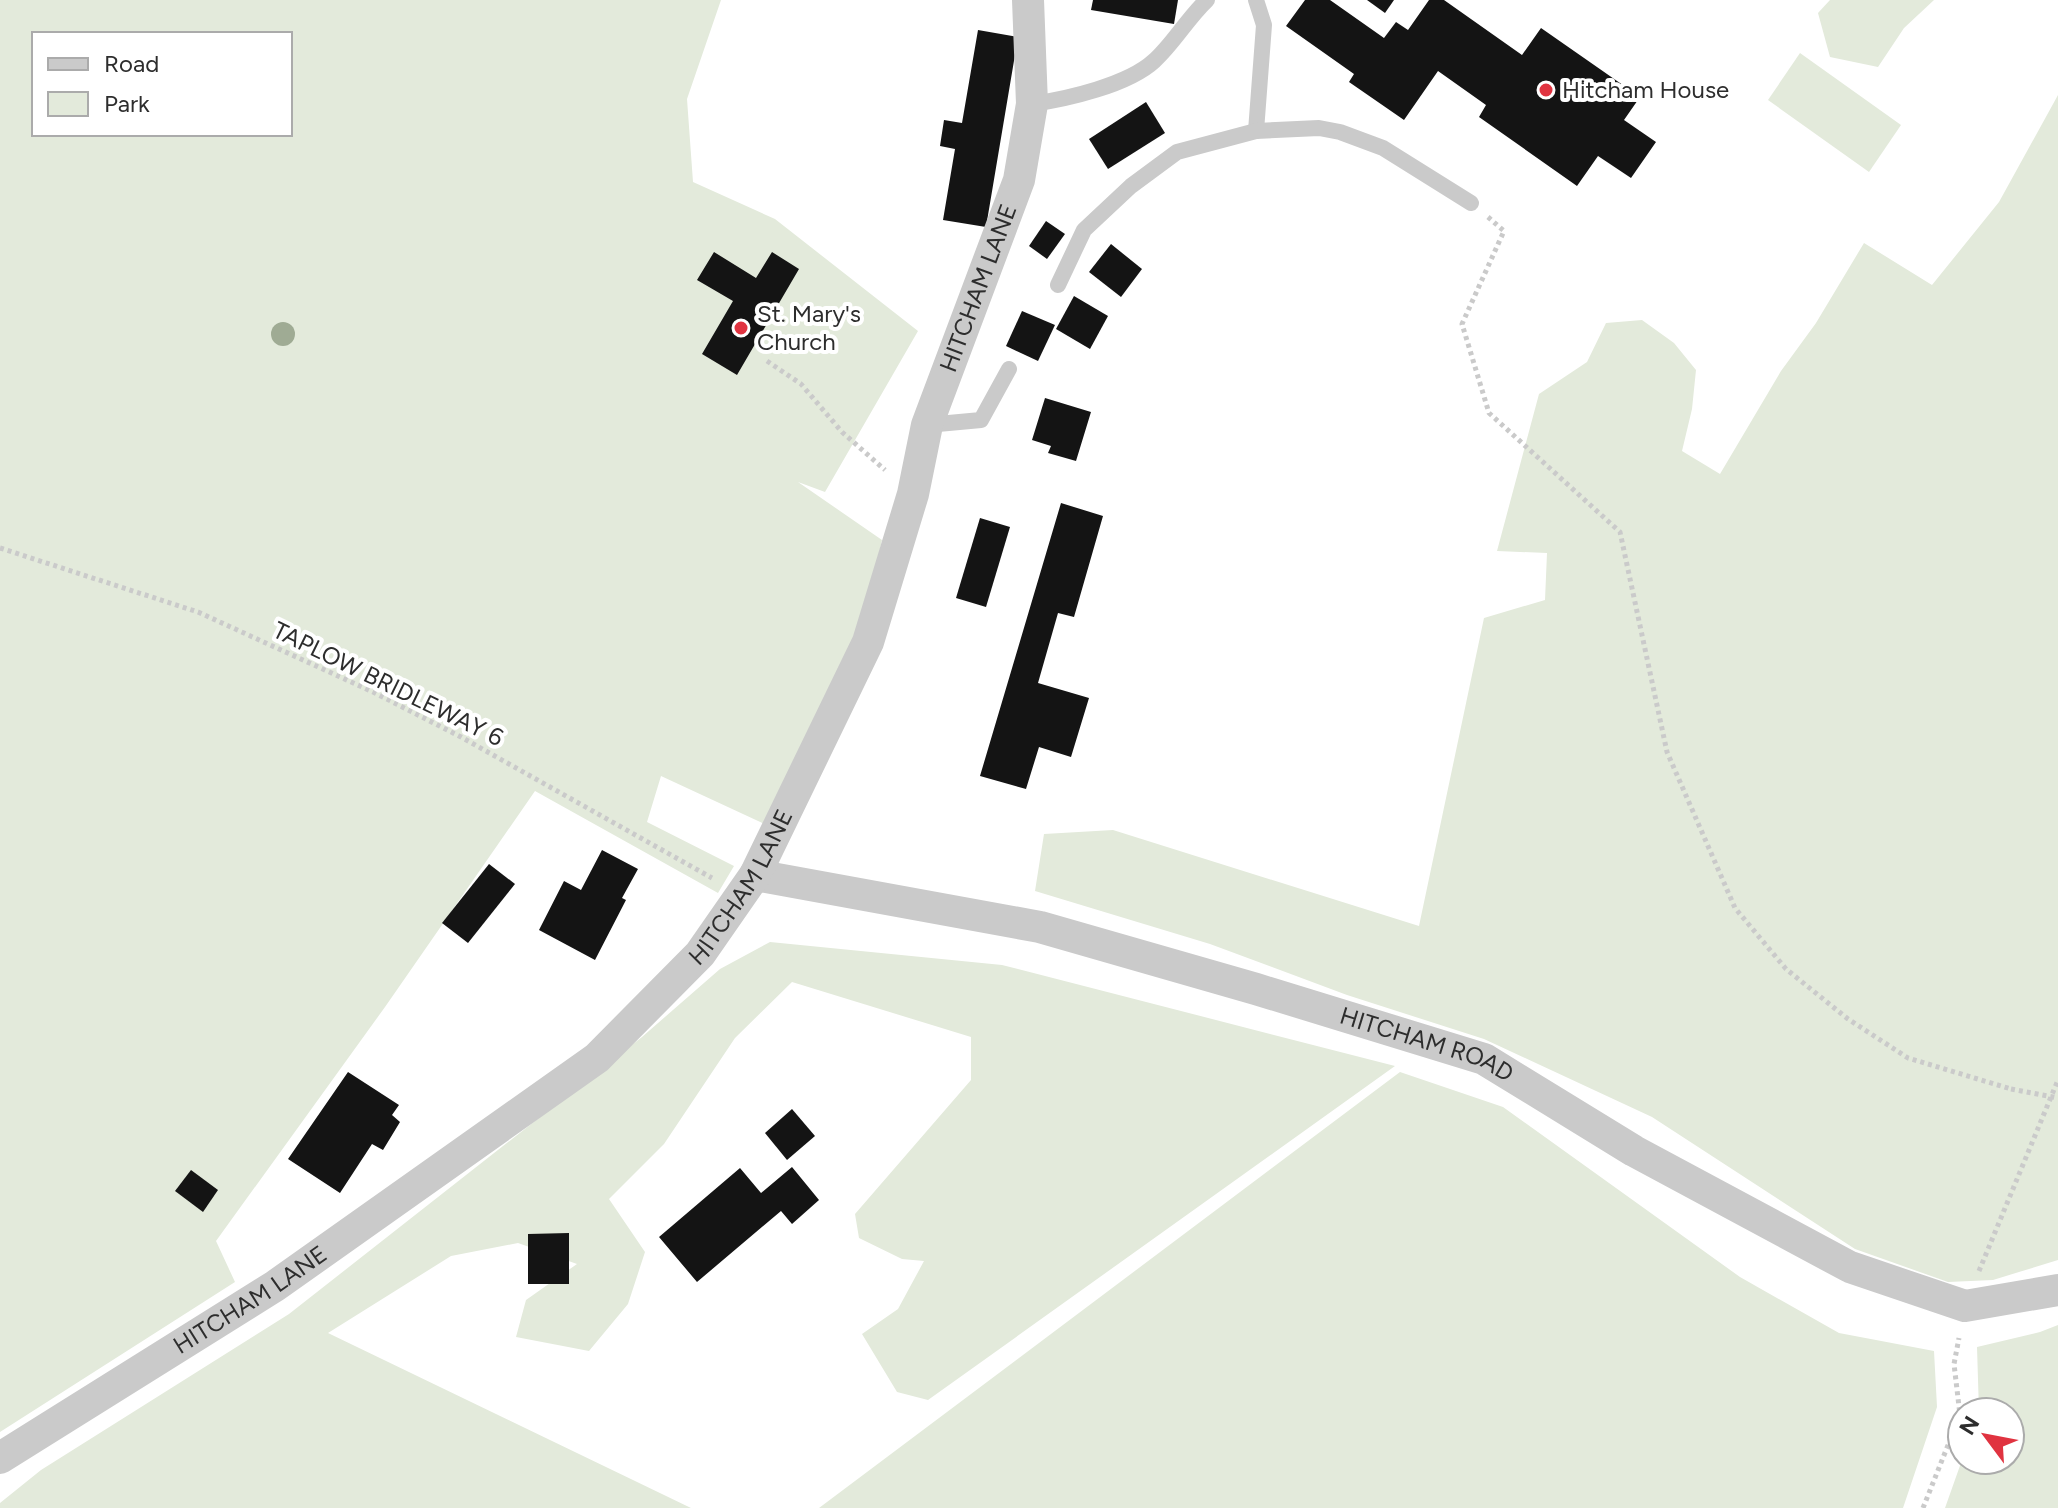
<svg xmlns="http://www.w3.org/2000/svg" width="2058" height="1508" font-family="Figtree,sans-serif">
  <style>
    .green { fill: #e3eadb; fill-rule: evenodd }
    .building { fill: #141414 }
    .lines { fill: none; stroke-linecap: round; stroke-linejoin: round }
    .path { stroke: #cacaca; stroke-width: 5; stroke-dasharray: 4 4; stroke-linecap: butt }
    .service { stroke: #cacaca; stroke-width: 16 }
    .minor { stroke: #cacaca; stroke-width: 32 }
    .path-bridge { stroke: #cacaca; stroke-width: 5; stroke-dasharray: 4 4; stroke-linecap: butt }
    .tree { fill: #9fab94 }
    .poi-dot { fill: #e03340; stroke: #fff; stroke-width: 3 }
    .labels { text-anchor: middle; stroke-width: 8; stroke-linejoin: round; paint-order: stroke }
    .poi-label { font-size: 24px; fill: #2d2d2d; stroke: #fff; text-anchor: start }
    .street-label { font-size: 24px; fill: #2d2d2d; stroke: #fff }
  </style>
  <rect width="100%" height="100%" fill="#fff"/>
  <!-- green -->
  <g class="green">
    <path d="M0,0H721L687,99L693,182L775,219L918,331L825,492L798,482L882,540L860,638L773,828L661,776L647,822L734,866L718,893L535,791L385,1007L216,1241L235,1282L0,1432ZM34,34H290V134H34Z"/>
    <polygon points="1830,0 1934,0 1904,28 1878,67 1830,57 1818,13"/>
    <polygon points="1800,53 1901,125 1869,172 1768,100"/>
    <polygon points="2058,95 2058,1260 1993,1280 1948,1282 1855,1249 1652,1117 1484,1039 1347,995 1210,944 1035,891 1044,834 1113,830 1419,926 1484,618 1545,600 1547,553 1497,551 1539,394 1587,362 1606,323 1642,320 1674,343 1696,370 1692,409 1682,451 1720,474 1781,371 1816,323 1864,243 1932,285 1999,202"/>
    <polygon points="770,942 1002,965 1395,1066 928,1400 897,1392 862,1334 898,1309 924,1261 902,1259 859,1238 855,1214 971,1080 971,1037 792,982 735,1038 664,1144 609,1199 645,1252 628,1304 589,1351 516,1337 526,1300 577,1264 518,1243 451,1256 328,1333 691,1508 0,1508 0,1503 41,1470 289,1314 642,1037 720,969"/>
    <polygon points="1400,1072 1503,1107 1740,1277 1839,1333 1934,1351 1937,1407 1903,1508 819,1508"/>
    <polygon points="2058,1325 2058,1508 1945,1508 1962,1460 2010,1460 2010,1412 1979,1412 1977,1347 2040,1332"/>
  </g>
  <!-- building -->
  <g class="building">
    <polygon points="1093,0 1178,0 1174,24 1091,10"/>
    <polygon points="1305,0 1330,0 1384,38 1396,22 1408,30 1429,0 1444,0 1522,55 1541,28 1640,97 1624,120 1656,142 1631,178 1598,156 1577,186 1479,117 1486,105 1438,71 1404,120 1349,82 1354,74 1286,26"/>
    <polygon points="1367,0 1394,0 1385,13"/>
    <polygon points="978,30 1018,37 986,227 943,220 955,149 940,146 944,120 962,123"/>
    <polygon points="1146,102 1165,133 1108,169 1089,139"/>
    <polygon points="1046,221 1065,234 1047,259 1029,246"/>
    <polygon points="1111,244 1142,269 1121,297 1089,272"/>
    <polygon points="714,252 756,278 772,252 799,269 737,375 702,354 733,301 697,280"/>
    <polygon points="1074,296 1108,316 1090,349 1056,329"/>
    <polygon points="1022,311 1055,325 1038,361 1006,346"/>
    <polygon points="1045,398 1091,412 1076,461 1048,453 1051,446 1032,440"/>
    <polygon points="1061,503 1103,516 1074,617 1058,613 1038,683 1089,698 1071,757 1039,747 1026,789 980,776"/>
    <polygon points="980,518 1010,527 986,607 956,598"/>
    <polygon points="602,850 638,869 622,898 626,900 595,960 539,930 564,881 581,890"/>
    <polygon points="489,864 515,884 468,943 442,923"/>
    <polygon points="348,1072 399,1105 392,1115 400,1122 383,1150 372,1144 340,1193 288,1159"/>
    <polygon points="792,1109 815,1136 787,1160 765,1133"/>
    <polygon points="792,1167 819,1200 792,1224 781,1211 697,1282 659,1237 740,1168 761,1193"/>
    <polygon points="191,1170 218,1190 203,1212 175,1191"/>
    <polygon points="569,1233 569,1284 528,1284 528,1234"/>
  </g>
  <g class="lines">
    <!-- path -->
    <g class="path">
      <polyline points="1488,217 1504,231 1462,324 1489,413 1620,532 1667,752 1735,908 1786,969 1848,1019 1908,1058 2011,1089"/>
      <polyline points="767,361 801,384 842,432 885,470"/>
      <polyline points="0,548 198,612 373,692 461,737 712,878"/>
      <polyline points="1979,1271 2058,1080"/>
      <polyline points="1923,1508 1960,1415 1954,1364 1959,1338"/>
    </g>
    <!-- service -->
    <g class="service">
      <polyline points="1256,0 1264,25 1256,131"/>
      <path d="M1032,104C1067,99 1128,85 1154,61C1173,44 1187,19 1207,0"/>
      <polyline points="1058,285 1084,230 1131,186 1177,152 1256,131 1319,128 1340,132 1383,148 1471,203"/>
      <polyline points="927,425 981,420 1009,369"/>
    </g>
    <!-- minor -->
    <g class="minor">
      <path id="s1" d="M755,875L1040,927L1256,989L1484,1059L1634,1151L1850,1267L1965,1306L2058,1290"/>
      <path id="s2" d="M0,1458L275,1286L597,1058L700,954L755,875L868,642L913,494L927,425L1019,180L1032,104L1028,0"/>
    </g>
    <!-- path-bridge -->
    <polyline class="path-bridge" points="2011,1089 2058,1098"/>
  </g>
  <!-- trees -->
  <circle class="tree" cx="283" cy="334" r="12"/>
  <!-- markers -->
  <g class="poi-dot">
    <circle cx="1546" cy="90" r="8"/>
    <circle cx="741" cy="328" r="8"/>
  </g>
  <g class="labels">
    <!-- poi labels -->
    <g class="poi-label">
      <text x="1562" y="98">Hitcham House</text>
      <text x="757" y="322">St. Mary's<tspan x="757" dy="28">Church</tspan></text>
    </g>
    <!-- street labels -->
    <g class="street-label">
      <text dy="8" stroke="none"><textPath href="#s2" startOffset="1592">HITCHAM LANE</textPath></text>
      <text transform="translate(388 684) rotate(26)" y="8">TAPLOW BRIDLEWAY 6</text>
      <text dy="8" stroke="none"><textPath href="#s2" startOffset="944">HITCHAM LANE</textPath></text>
      <text dy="8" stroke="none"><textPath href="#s1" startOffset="694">HITCHAM ROAD</textPath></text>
      <text dy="8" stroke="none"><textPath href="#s2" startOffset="296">HITCHAM LANE</textPath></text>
    </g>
  </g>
  <!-- legend -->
  <rect x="32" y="32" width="260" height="104" fill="#ffffff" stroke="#ababab" stroke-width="2"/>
  <rect x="48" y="58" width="40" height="12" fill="#cacaca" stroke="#ababab" stroke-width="2"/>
  <text x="104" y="72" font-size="24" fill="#2d2d2d">Road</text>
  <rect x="48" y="92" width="40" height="24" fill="#e3eadb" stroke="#ababab" stroke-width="2"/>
  <text x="104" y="112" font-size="24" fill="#2d2d2d">Park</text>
  <!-- north arrow -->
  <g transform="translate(1986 1436) rotate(302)"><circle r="38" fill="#ffffff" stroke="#ababab" stroke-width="2"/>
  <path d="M0-6L14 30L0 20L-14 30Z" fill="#e03340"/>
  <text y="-12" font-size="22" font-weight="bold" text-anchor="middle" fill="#2d2d2d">N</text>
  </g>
</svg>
